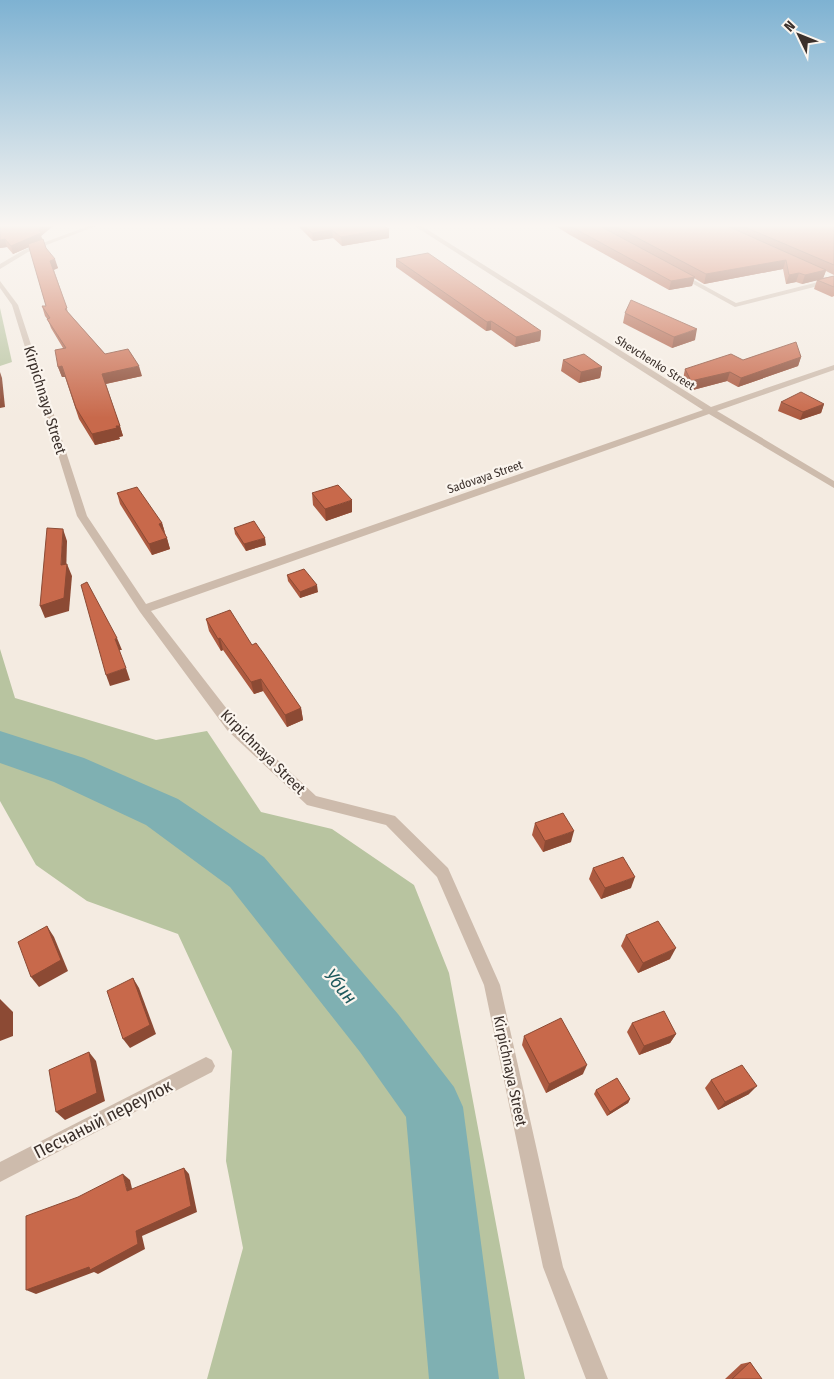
<svg xmlns="http://www.w3.org/2000/svg" width="834" height="1379" font-family="'Fira Sans Condensed',sans-serif">
  <style>
    .green { fill: #b8c4a0 }
    .lines { fill: none; stroke-linecap: round; stroke-linejoin: round }
    .river { fill: #7fb0b2; fill-rule: evenodd }
    .minor { fill: #cdbbac; fill-rule: evenodd }
    .wall { fill: #ac5a40 }
    .shaded-wall { fill: #8c4a34 }
    .building { fill: #c8694b; stroke: #8c4a34 }
    .labels { text-anchor: middle; stroke-width: 4.5; stroke-linejoin: round; paint-order: stroke }
    .far-street-label { font-size: 12px; fill: #3b302b; stroke: #fbf5ee }
    .street-label { font-size: 15px; fill: #3b302b; stroke: #fbf5ee }
    .near-street-label { font-size: 18px; fill: #3b302b; stroke: #fbf5ee }
    .near-water-label { font-size: 19px; font-style: italic; fill: #1f5a5e; stroke: #fbf5ee }
  </style>
  <rect width="100%" height="100%" fill="#f4ebe1"/>
  <!-- green -->
  <g class="green">
    <polygon points="0,308 12,362 0,366"/>
    <polygon points="0,649 15,698 156,740 207,731 261,812 332,829 414,885 449,973 525,1379 207,1379 243,1248 226,1161 232,1051 178,934 87,901 36,865 0,801"/>
  </g>
  <g class="lines">
    <!-- river -->
    <polygon class="river" points="0,731 84,758 178,799 264,857 398,1014 454,1087 463,1107 499,1379 429,1379 406,1117 360,1052 230,887 146,825 54,782 0,763"/>
    <!-- minor -->
    <g class="minor">
      <polygon points="91,225 99,225 28,252 0,269 0,264 24,250"/>
      <polygon points="413,225 420,225 711,407 834,365 834,370 717,411 834,481 834,488 709,414 151,611 237,722 316,796 395,816 448,868 500,985 563,1267 608,1379 586,1379 543,1267 484,985 437,877 386,825 307,805 227,730 140,612 77,516 12,305 0,288 0,281 18,305 87,516 146,604 703,410"/>
      <polygon points="677,273 681,273 736,303 834,278 834,282 735,307 677,275"/>
      <polygon points="206,1057 212,1060 215,1066 212,1072 0,1182 0,1162"/>
    </g>
  </g>
  <!-- wall -->
  <g class="wall">
    <polygon points="0,225 54,225 41,236 46,248 58,268 54,270 68,312 105,354 142,376 106,384 123,436 119,437 120,439 95,445 79,419 65,377 62,377 58,367 63,348 51,328 48,320 45,316 42,306 46,306 29,247 13,254 7,247 0,248"/>
    <polygon points="297,225 382,225 389,229 389,238 342,246 333,238 313,241"/>
    <polygon points="554,225 834,225 834,275 826,271 823,278 834,276 834,296 832,297 814,289 817,280 802,284 796,282 786,284 783,269 704,284 694,278 692,286 669,290 570,235"/>
    <polygon points="396,259 541,331 540,341 515,347 491,330 486,331 396,267"/>
    <polygon points="625,313 695,340 672,348 623,323"/>
    <polygon points="801,357 798,366 738,387 727,381 689,391 683,379 685,369 743,360"/>
    <polygon points="563,360 602,367 600,378 579,383 561,371"/>
    <polygon points="781,402 824,404 821,413 800,420 778,411"/>
    <polygon points="117,493 162,523 170,549 152,555 120,504"/>
    <polygon points="312,493 352,512 326,521 313,505"/>
    <polygon points="234,528 266,545 246,551 235,534"/>
    <polygon points="287,575 318,592 300,598 288,581"/>
    <polygon points="206,619 252,645 301,708 303,720 287,727 263,691 254,694 223,650 221,651 209,631"/>
    <polygon points="535,823 571,842 543,852 532,835"/>
    <polygon points="593,868 631,888 601,899 589,879"/>
    <polygon points="626,935 670,959 638,973 621,946"/>
    <polygon points="632,1023 676,1034 670,1043 639,1055 627,1032"/>
    <polygon points="524,1036 583,1074 546,1093 522,1045"/>
    <polygon points="711,1080 749,1094 718,1110 705,1088"/>
    <polygon points="596,1090 630,1099 628,1103 607,1116 594,1094"/>
    <polygon points="750,1362 762,1379 725,1379 741,1364"/>
  </g>
  <!-- shaded-wall -->
  <g class="shaded-wall">
    <polygon points="43,225 54,225 41,236 43,241 13,254 11,246 39,229"/>
    <polygon points="389,229 389,238 342,246 341,237"/>
    <polygon points="332,230 333,238 313,241 312,233"/>
    <polygon points="5,239 7,247 0,248 0,240"/>
    <polygon points="55,259 58,268 53,270 50,261"/>
    <polygon points="786,260 783,269 704,284 706,274"/>
    <polygon points="826,270 823,279 802,284 805,275"/>
    <polygon points="799,273 796,282 786,284 789,275"/>
    <polygon points="695,277 692,286 669,290 671,281"/>
    <polygon points="491,321 491,330 486,331 487,322"/>
    <polygon points="697,329 695,340 672,348 674,337"/>
    <polygon points="541,331 540,341 515,347 516,337"/>
    <polygon points="801,357 798,366 738,387 741,378"/>
    <polygon points="62,366 65,377 62,377 58,367"/>
    <polygon points="139,366 142,376 105,384 102,374"/>
    <polygon points="602,367 600,378 579,383 581,372"/>
    <polygon points="0,372 2,378 5,407 0,408"/>
    <polygon points="730,372 727,381 689,391 691,381"/>
    <polygon points="824,404 821,413 800,420 803,412"/>
    <polygon points="116,426 120,426 123,436 119,437 120,439 95,445 92,434"/>
    <polygon points="352,500 352,512 326,521 325,509"/>
    <polygon points="162,523 165,533 159,524"/>
    <polygon points="63,529 67,541 66,577 61,565"/>
    <polygon points="167,538 170,549 152,555 149,544"/>
    <polygon points="265,538 266,545 246,551 244,544"/>
    <polygon points="67,564 72,576 69,611 45,618 40,606"/>
    <polygon points="317,585 318,592 300,598 300,592"/>
    <polygon points="117,638 122,650 119,650 115,639"/>
    <polygon points="220,638 223,650 221,651 218,639"/>
    <polygon points="126,668 130,680 110,686 106,675"/>
    <polygon points="261,679 263,691 254,694 251,682"/>
    <polygon points="301,708 303,720 287,727 285,715"/>
    <polygon points="574,831 571,842 543,852 545,841"/>
    <polygon points="635,877 631,888 601,899 605,888"/>
    <polygon points="47,926 54,937 68,971 39,987 31,977"/>
    <polygon points="676,948 670,959 638,973 643,963"/>
    <polygon points="133,978 139,988 156,1034 130,1048 123,1039"/>
    <polygon points="0,999 13,1012 13,1036 0,1041"/>
    <polygon points="676,1034 670,1043 639,1055 644,1046"/>
    <polygon points="89,1052 96,1061 105,1101 65,1120 56,1112"/>
    <polygon points="587,1065 583,1074 546,1093 549,1084"/>
    <polygon points="757,1086 749,1094 718,1110 725,1102"/>
    <polygon points="630,1099 628,1103 607,1116 610,1112"/>
    <polygon points="184,1168 189,1174 197,1212 142,1236 145,1249 98,1274 94,1272 36,1294 26,1290 136,1231"/>
    <polygon points="123,1174 130,1180 134,1197 127,1191"/>
  </g>
  <!-- building -->
  <g class="building">
    <polygon points="0,225 43,225 39,229 41,233 11,246 5,239 0,240"/>
    <polygon points="304,225 382,225 389,229 341,237 332,230 312,233"/>
    <polygon points="568,225 598,225 695,277 671,281"/>
    <polygon points="613,225 725,225 826,270 805,275 799,273 789,275 786,260 706,274"/>
    <polygon points="740,225 834,225 834,265"/>
    <polygon points="43,239 46,248 55,259 50,261 67,308 65,309 105,354 128,349 139,366 102,374 120,426 116,426 117,428 92,434 76,408 62,366 58,367 55,350 66,348 47,319 50,318 42,306 46,306 28,244"/>
    <polygon points="428,253 541,331 516,337 491,321 487,322 396,259"/>
    <polygon points="834,276 834,287 817,280"/>
    <polygon points="631,300 697,329 674,337 625,313"/>
    <polygon points="796,342 801,357 741,378 730,372 691,381 685,369 731,354 743,360"/>
    <polygon points="584,354 602,367 581,372 563,360"/>
    <polygon points="0,382 1,399 0,399"/>
    <polygon points="801,392 824,404 803,412 781,402"/>
    <polygon points="338,485 352,500 325,509 312,493"/>
    <polygon points="137,487 162,523 159,524 167,538 149,544 117,493"/>
    <polygon points="254,521 265,538 244,544 234,528"/>
    <polygon points="47,528 63,529 61,565 67,564 64,598 40,606"/>
    <polygon points="304,569 317,585 300,592 287,575"/>
    <polygon points="87,582 117,638 115,639 126,668 106,675 81,585"/>
    <polygon points="230,610 252,645 256,643 264,654 301,708 285,715 261,679 251,682 220,638 218,639 206,619"/>
    <polygon points="563,813 574,831 545,841 535,823"/>
    <polygon points="623,857 635,877 605,888 593,868"/>
    <polygon points="658,921 676,948 643,963 626,935"/>
    <polygon points="47,926 61,960 31,977 18,942"/>
    <polygon points="133,978 150,1025 123,1039 107,991"/>
    <polygon points="664,1011 676,1034 644,1046 632,1023"/>
    <polygon points="561,1018 587,1065 549,1084 524,1036"/>
    <polygon points="89,1052 97,1093 56,1112 49,1070"/>
    <polygon points="742,1065 757,1086 725,1102 711,1080"/>
    <polygon points="617,1078 630,1099 610,1112 596,1090"/>
    <polygon points="184,1168 191,1206 136,1231 138,1244 90,1270 89,1267 26,1290 26,1216 78,1197 123,1174 127,1191"/>
    <polygon points="750,1362 762,1379 732,1379"/>
  </g>
  <!-- sky -->
  <linearGradient id="sky" x2="0" y2="1"><stop stop-color="#7eb2d2"/><stop offset="0.54" stop-color="#faf6f2"/><stop offset="1" stop-color="#faf6f2" stop-opacity="0"/></linearGradient>
  <rect width="834" height="418" fill="url(#sky)"/>
  <g class="labels">
    <!-- far-street labels -->
    <g class="far-street-label">
      <text transform="translate(655 363) rotate(32)" y="4">Shevchenko Street</text>
      <text transform="translate(485 477) rotate(-19)" y="4">Sadovaya Street</text>
    </g>
    <!-- street labels -->
    <g class="street-label">
      <text transform="translate(45 400) rotate(73)" y="5">Kirpichnaya Street</text>
      <text transform="translate(263 752) rotate(45)" y="5">Kirpichnaya Street</text>
      <text transform="translate(510 1071) rotate(78)" y="5">Kirpichnaya Street</text>
    </g>
    <!-- near-street labels -->
    <g class="near-street-label">
      <text transform="translate(103 1119) rotate(-27)" y="6">Песчаный переулок</text>
    </g>
    <!-- near-water labels -->
    <g class="near-water-label">
      <text transform="translate(341 986) rotate(51)" y="7">Убин</text>
    </g>
  </g>
  <!-- north arrow -->
  <g transform="translate(799 35) rotate(313)" stroke="#fbf5ee" stroke-width="4" paint-order="stroke">
  <path d="M0-4L9 19L0 12L-9 19Z" fill="#3b302b"/>
  <text y="-8" font-size="14" font-weight="bold" text-anchor="middle" fill="#3b302b">N</text>
  </g>
</svg>
